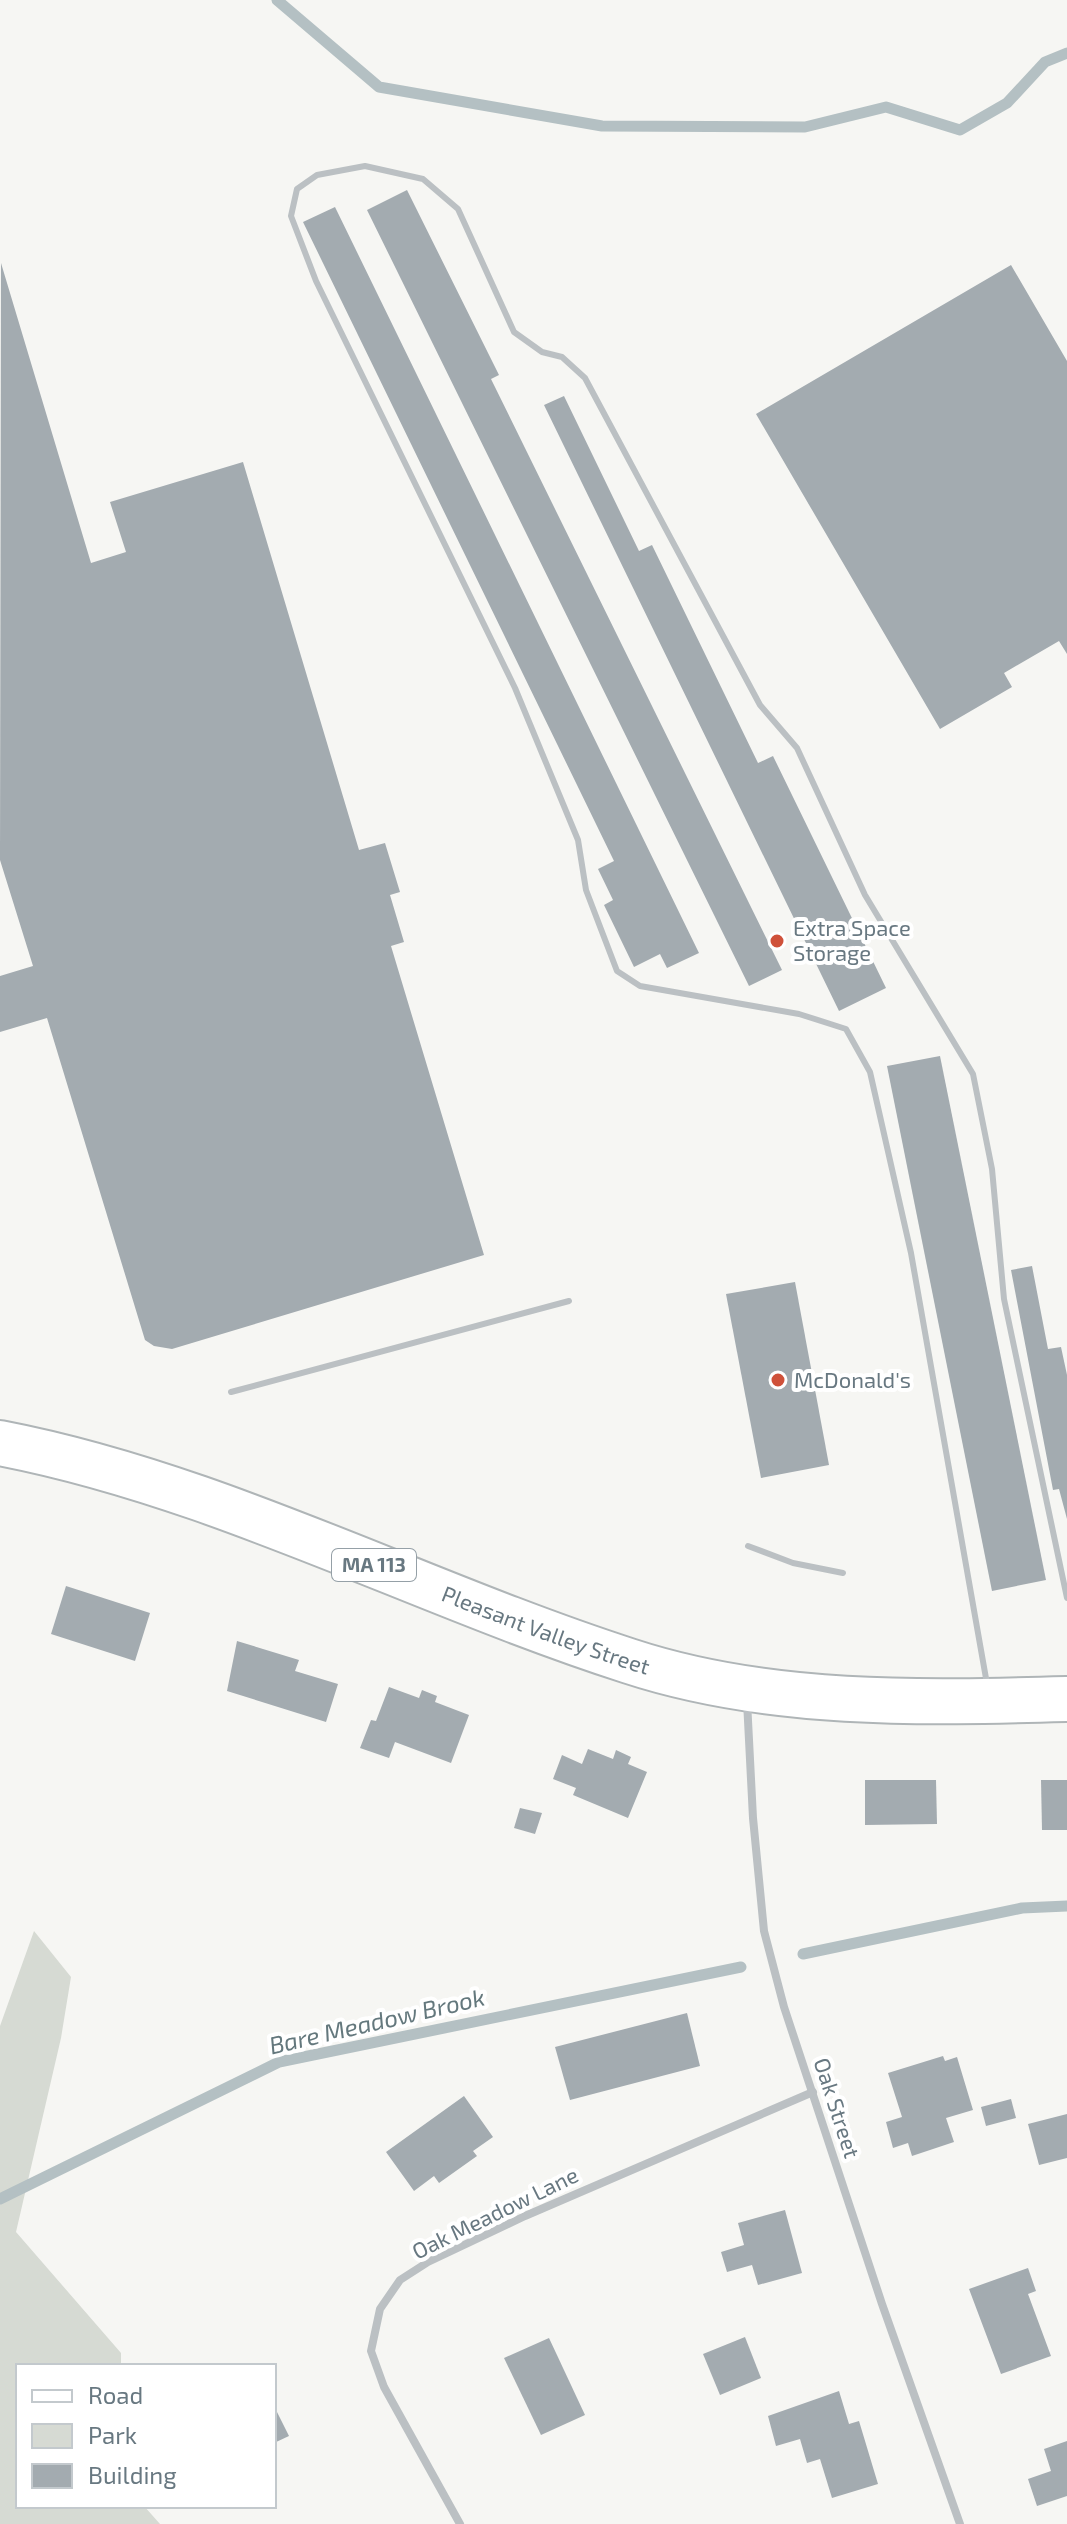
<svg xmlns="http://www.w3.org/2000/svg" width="1067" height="2524" font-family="'Exo 2',sans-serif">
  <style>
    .green { fill: #d6dad3 }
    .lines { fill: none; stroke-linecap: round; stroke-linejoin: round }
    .stream { stroke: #b4c0c3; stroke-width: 11 }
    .building { fill: #a3abb0 }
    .primary-casing { stroke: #afb5b7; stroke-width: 48 }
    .service { stroke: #bbc0c3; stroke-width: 6 }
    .minor { stroke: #bbc0c3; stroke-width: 8 }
    .primary { stroke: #fff; stroke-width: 44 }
    .poi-dot { fill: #cf513a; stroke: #fff; stroke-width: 3 }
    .labels { text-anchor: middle; stroke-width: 8; stroke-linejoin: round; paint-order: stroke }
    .shield { fill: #fff; stroke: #95a0a7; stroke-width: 2 }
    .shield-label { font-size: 20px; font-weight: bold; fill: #687881 }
    .poi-label { font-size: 22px; fill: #687881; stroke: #fff; text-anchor: start }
    .street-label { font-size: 22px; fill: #687881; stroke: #fff }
    .water-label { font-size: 24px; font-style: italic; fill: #64787d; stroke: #fff }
  </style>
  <rect width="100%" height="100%" fill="#f6f6f3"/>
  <!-- green -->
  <polygon class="green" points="34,1931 71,1977 61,2038 16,2232 121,2353 121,2366 18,2366 18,2506 144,2506 160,2524 0,2524 0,2026"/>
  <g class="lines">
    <!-- stream -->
    <g class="stream">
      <polyline points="277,0 379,87 602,126 805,127 886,107 960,130 1007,103 1045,62 1067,53"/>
      <polyline points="803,1954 1022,1908 1067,1906"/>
      <polyline points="0,2199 279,2062 741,1967"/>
    </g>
  </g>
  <!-- building -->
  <g class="building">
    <polygon points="407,190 499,375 491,379 782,970 749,986 367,210"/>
    <polygon points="335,207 699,953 667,968 660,954 634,967 604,905 613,900 598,869 614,861 303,222"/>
    <polygon points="1,263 91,563 126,552 110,502 243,462 359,850 385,843 400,892 390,895 404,942 391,946 484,1255 172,1349 154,1346 145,1340 47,1018 0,1032 0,976 33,966 0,860"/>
    <polygon points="1011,265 1067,361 1067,654 1059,641 1004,673 1012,687 940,729 756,414"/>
    <polygon points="564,396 639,551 652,545 758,763 773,756 886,988 839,1011 544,405"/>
    <polygon points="940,1056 1046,1580 992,1591 887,1066"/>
    <polygon points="1032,1266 1048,1349 1061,1347 1067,1375 1067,1519 1059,1489 1053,1490 1011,1270"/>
    <polygon points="795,1282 829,1465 761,1478 726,1294"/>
    <polygon points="66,1586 150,1613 135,1661 51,1634"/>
    <polygon points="237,1641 299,1660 295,1671 338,1684 326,1722 227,1691"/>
    <polygon points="389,1687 419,1698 422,1690 437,1696 435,1702 469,1715 451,1763 395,1742 389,1758 360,1748 371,1720 376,1721"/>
    <polygon points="588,1749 613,1759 616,1750 631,1757 628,1764 647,1772 628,1818 573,1795 576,1788 553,1779 562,1755 582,1764"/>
    <polygon points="865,1780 936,1780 937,1824 865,1825"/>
    <polygon points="1041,1780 1067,1780 1067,1830 1042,1830"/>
    <polygon points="520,1808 542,1813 535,1834 514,1828"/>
    <polygon points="687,2013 700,2066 570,2100 555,2047"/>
    <polygon points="943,2056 945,2061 957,2057 973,2110 946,2118 954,2142 912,2156 908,2143 893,2148 886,2122 902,2117 888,2073"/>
    <polygon points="464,2096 493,2137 473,2151 477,2156 439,2183 434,2176 414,2191 386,2152"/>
    <polygon points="1011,2099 1016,2118 986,2126 981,2107"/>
    <polygon points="1067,2114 1067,2158 1039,2165 1028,2124"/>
    <polygon points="785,2210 802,2273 758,2285 752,2265 727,2272 721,2252 744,2245 738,2223"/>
    <polygon points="1028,2268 1036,2291 1028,2294 1051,2356 1001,2374 969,2289"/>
    <polygon points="745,2337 761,2378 720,2395 703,2354"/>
    <polygon points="549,2338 585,2415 541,2435 504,2358"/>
    <polygon points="839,2391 849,2424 859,2421 878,2484 832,2498 820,2459 807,2463 800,2439 776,2446 768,2416"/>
    <polygon points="274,2406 289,2436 274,2443"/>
    <polygon points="1067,2441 1067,2496 1037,2506 1028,2479 1051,2471 1044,2449"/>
  </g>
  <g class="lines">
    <defs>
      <g id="primary">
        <path id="s1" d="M0,1443C218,1485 418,1593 629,1661C769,1707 921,1703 1067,1699"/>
      </g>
    </defs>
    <!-- primary casing -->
    <use href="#primary" class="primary-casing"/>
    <!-- service -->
    <g class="service">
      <polyline points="231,1392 569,1301"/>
      <polyline points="748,1546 793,1563 843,1573"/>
      <polyline points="987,1684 911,1253 870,1072 846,1029 799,1014 640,986 617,971 586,890 578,840 515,688 316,281 291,216 297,189 317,175 365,166 423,179 458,209 514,332 542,352 562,357 585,378 760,705 797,748 865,895 973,1074 992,1169 1004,1299 1067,1598"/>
    </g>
    <!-- minor -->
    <g class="minor">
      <polyline points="747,1701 753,1818 764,1931 784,2007 882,2304 960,2524"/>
      <polyline points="460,2524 384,2387 371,2351 380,2309 400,2280 428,2262 525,2216 813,2092"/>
    </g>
    <!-- primary -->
    <use href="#primary" class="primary"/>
  </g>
  <!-- markers -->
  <g class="poi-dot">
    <circle cx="777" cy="941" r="8"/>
    <circle cx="778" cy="1380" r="8"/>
  </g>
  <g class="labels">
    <!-- shield labels -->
    <rect class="shield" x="332" y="1549" width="84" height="32" rx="6"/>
    <g class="shield-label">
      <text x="374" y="1572">MA 113</text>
    </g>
    <!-- poi labels -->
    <g class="poi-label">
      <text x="793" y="936">Extra Space<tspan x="793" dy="25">Storage</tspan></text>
      <text x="794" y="1388">McDonald's</text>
    </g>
    <!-- street labels -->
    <g class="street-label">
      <text dy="8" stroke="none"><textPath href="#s1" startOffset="578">Pleasant Valley Street</textPath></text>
      <text transform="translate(837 2108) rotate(72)" y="8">Oak Street</text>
      <text transform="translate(495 2213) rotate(-26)" y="8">Oak Meadow Lane</text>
    </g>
    <!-- water labels -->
    <g class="water-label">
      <text transform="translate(377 2022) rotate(-13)" y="8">Bare Meadow Brook</text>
    </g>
  </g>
  <!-- legend -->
  <rect x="16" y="2364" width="260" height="144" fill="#ffffff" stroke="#c3c9cd" stroke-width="2"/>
  <rect x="32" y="2390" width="40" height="12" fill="#ffffff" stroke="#c3c9cd" stroke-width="2"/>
  <text x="88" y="2404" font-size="24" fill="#687881">Road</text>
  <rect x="32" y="2424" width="40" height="24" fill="#d6dad3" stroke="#c3c9cd" stroke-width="2"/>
  <text x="88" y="2444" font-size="24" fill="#687881">Park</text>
  <rect x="32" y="2464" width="40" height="24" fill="#a3abb0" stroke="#c3c9cd" stroke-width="2"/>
  <text x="88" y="2484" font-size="24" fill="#687881">Building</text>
</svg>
